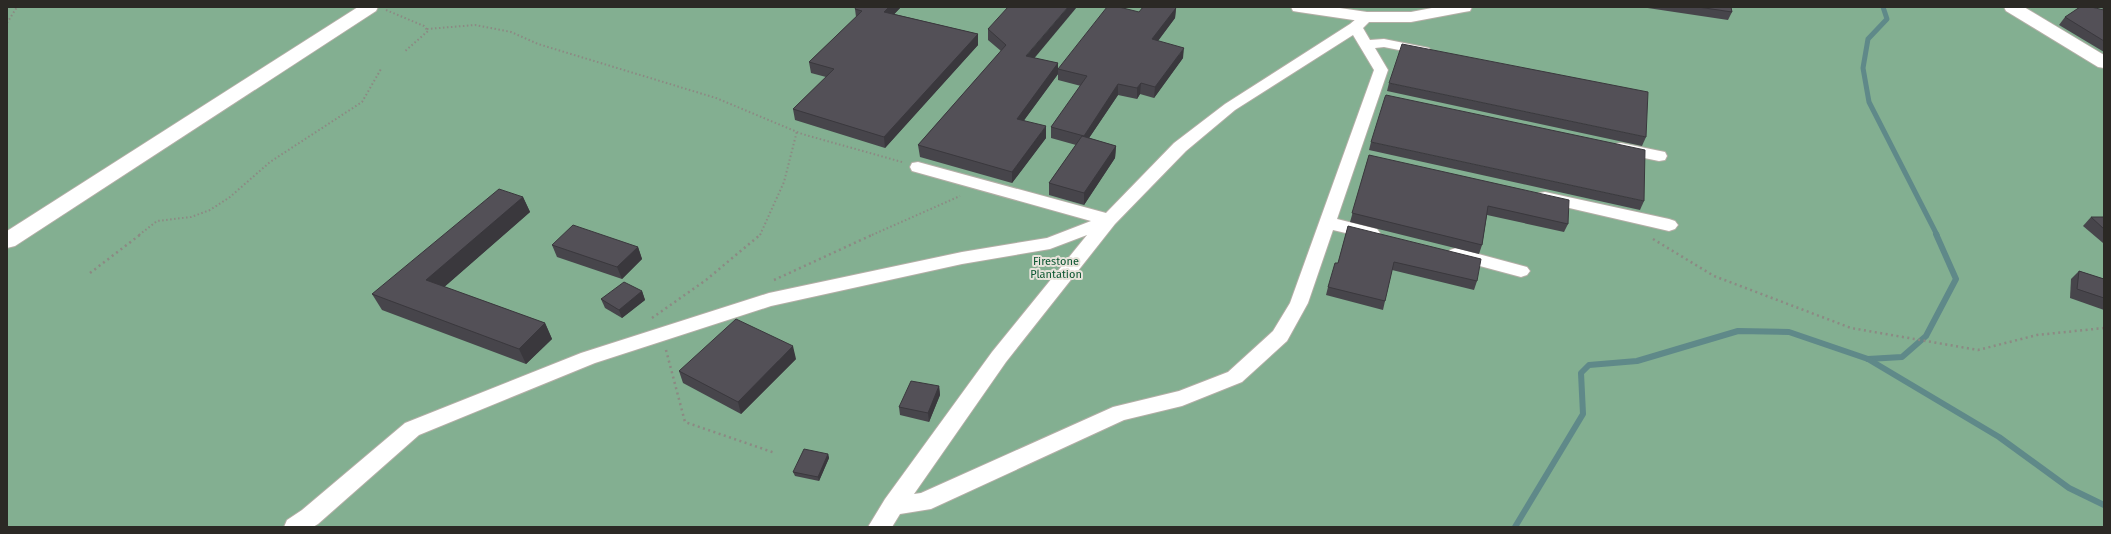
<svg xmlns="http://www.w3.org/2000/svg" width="2111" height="534" font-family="'Fira Sans',sans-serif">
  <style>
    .forest { fill: #83af91 }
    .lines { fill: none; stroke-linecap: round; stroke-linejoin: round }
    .stream-far1 { stroke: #5f8989; stroke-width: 5 }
    .stream { stroke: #5f8989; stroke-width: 6 }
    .minor-casing { stroke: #b3aea6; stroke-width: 2 }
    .tertiary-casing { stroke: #b3aea6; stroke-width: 2 }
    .secondary-casing { stroke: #b3aea6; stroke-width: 2 }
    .path-far1 { stroke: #8c8983; stroke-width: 2; stroke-dasharray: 1.5 2.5; stroke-linecap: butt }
    .path { stroke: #8c8983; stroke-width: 2.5; stroke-dasharray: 2 3.5; stroke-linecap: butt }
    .minor { fill: #fff; fill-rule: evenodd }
    .tertiary { fill: #fff; fill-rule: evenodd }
    .secondary { fill: #fff; fill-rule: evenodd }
    .wall { fill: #47454b }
    .shaded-wall { fill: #3a383d }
    .building { fill: #535057; stroke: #3a383d }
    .labels { text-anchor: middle; stroke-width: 4; stroke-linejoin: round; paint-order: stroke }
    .park-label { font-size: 11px; fill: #0c5631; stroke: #e8e3db }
  </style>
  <rect width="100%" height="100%" fill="#e8e3db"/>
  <!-- forest -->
  <rect class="forest" x="7" y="7" width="2097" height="520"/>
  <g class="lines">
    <!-- stream-far1 -->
    <polyline class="stream-far1" points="1883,7 1887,19 1868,39 1863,68 1869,102 1937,235"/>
    <!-- stream -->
    <g class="stream">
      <polyline points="1868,359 1902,357 1926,336 1956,279 1936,234"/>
      <polyline points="1515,527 1583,414 1581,373 1589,365 1637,361 1738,331 1789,332 1868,359 1999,437 2069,488 2104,505"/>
    </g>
    <defs>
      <g id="minor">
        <path d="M1367,13L1372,14L1374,17L1363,28L1370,40L1384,39L1429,48L1431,51L1429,54L1424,55L1384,47L1375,48L1388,70L1337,219L1377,229L1380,233L1377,237L1371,239L1333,230L1308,303L1287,341L1242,382L1182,406L1124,420L931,509L900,514L892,527H868L885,499L992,352L1087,235L1050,249L962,264L771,306L595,363L419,435L318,524L313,527H284L287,520L302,510L405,423L581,353L769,293L962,252L1047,238L1091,221L912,171L910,167L912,163L918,162L1106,213L1174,143L1225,104L1350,24L1362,14ZM1353,35L1374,70L1290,303L1273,331L1228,372L1179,391L1113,407L921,493L914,494L1006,362L1115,224L1186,151L1235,110Z"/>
        <polygon points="1621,143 1665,152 1667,156 1665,160 1659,161 1615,152 1613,148 1615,144"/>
        <polygon points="1545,192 1669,219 1675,221 1678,225 1675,229 1669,231 1539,201 1537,197 1539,193"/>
        <polygon points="1456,248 1527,267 1530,271 1527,275 1521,277 1450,258 1447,254 1450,250"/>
      </g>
      <g id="tertiary">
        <polygon points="358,7 378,7 376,11 15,246 7,248 7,231"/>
        <polygon points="1291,7 1333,7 1367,12 1411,12 1437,7 1472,7 1470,11 1464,12 1411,22 1367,22 1299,12 1293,11"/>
      </g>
      <polygon id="secondary" points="2004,7 2024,7 2104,55 2104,68 2098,67 2006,11"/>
    </defs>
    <!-- minor casing -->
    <use href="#minor" class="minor-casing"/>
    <!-- tertiary casing -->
    <use href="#tertiary" class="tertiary-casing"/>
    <!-- secondary casing -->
    <use href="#secondary" class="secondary-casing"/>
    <!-- path-far1 -->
    <g class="path-far1">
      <polyline points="386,10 424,26 428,31 404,52"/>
      <polyline points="7,23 17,7"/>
      <polyline points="427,29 475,25 511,32 538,44 716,98 802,134 902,162"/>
      <polyline points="139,235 157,221 191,217 210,210 230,197 270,162 362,102 381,69"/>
      <polyline points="760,235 784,182 797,131"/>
      <polyline points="872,235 960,196"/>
    </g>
    <!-- path -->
    <g class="path">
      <polyline points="1653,239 1714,276 1851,328 1978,350 2037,335 2104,328"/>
      <polyline points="90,273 141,234"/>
      <polyline points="774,280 874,234"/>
      <polyline points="652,318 706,280 761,234"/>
      <polyline points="666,350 685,422 775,453"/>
    </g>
    <!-- minor -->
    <use href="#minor" class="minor"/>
    <!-- tertiary -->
    <use href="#tertiary" class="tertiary"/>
    <!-- secondary -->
    <use href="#secondary" class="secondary"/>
  </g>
  <!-- wall -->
  <g class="wall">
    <polygon points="856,7 901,7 894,14 978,34 978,45 885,148 795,120 793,109 826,77 811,73 809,62 856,17 855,9"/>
    <polygon points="1641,7 1731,7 1732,12 1728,20"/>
    <polygon points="2098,7 2104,7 2104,9"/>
    <polygon points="1176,8 1175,18 1158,41 1183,58 1154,98 1140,94 1137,99 1118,95 1089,138 1116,146 1115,158 1084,205 1049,195 1049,183 1076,145 1051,138 1051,127 1081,86 1058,80 1058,74 1024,120 1046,138 1012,183 920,157 918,145 1001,51 988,40 988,29 1034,58 1058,63 1058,69 1139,12"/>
    <polygon points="2104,10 2104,52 2059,25 2065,17"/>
    <polygon points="1389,83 1646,137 1642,146 1387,91"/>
    <polygon points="1371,142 1644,201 1640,210 1369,150"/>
    <polygon points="1369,155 1568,224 1564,232 1487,215 1482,245 1479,254 1350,222"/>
    <polygon points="523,197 530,212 444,287 545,323 552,339 526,364 382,310 372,294"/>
    <polygon points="2091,217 2104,217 2104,243 2103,243 2083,226"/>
    <polygon points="1348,226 1477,281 1474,290 1392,270 1383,310 1326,295 1328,287 1338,263"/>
    <polygon points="552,245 638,247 642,259 622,279 557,257"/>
    <polygon points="2079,271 2104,279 2104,310 2070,298 2071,279"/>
    <polygon points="642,291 645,300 622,318 605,308 601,299"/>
    <polygon points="796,359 741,414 683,383 679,371"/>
    <polygon points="939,386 940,395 929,422 900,415 899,407"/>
    <polygon points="828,454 829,458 819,481 795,476 793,472"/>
  </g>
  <!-- shaded-wall -->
  <g class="shaded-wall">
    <polygon points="889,7 901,7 886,23 884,12"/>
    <polygon points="1068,7 1077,7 1027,67 1026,56"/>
    <polygon points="1176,8 1175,18 1151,50 1152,39"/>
    <polygon points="978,34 978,45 885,148 884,137"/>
    <polygon points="1184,48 1183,58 1154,98 1155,87"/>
    <polygon points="1058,63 1058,74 1017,130 1017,119"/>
    <polygon points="1141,83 1140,94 1137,99 1137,88"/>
    <polygon points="1118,84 1118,95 1083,147 1084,136"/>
    <polygon points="1046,126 1046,138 1012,183 1012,172"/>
    <polygon points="1116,146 1115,158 1084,205 1084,193"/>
    <polygon points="523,197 530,212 434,296 426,280"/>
    <polygon points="638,247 642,259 622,279 617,267"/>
    <polygon points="642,291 645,300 622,318 619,310"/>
    <polygon points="545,323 552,339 526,364 519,349"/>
    <polygon points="793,346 796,359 741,414 738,402"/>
    <polygon points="939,386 940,395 929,422 928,413"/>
    <polygon points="828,454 829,458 819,481 818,477"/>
  </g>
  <!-- building -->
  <g class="building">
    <polygon points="856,7 889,7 884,12 978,34 884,137 793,109 834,69 809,62 862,11 855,9"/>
    <polygon points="1008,7 1068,7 1026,56 1058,63 1017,119 1046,126 1012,172 918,145 1006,45 988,29"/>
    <polygon points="1107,7 1119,7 1139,12 1143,7 1173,7 1176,8 1152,39 1184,48 1155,87 1141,83 1137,88 1118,84 1084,136 1051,127 1087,76 1058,69"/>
    <polygon points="1698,7 1731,7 1732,12"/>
    <polygon points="2080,7 2091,7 2104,10 2104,41 2065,17"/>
    <polygon points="1402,44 1648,92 1646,137 1389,83"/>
    <polygon points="1386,95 1645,150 1644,201 1371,142 1385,97"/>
    <polygon points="1082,136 1116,146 1084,193 1049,183"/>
    <polygon points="1369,155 1569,200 1568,224 1488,206 1482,245 1352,213"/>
    <polygon points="499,189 523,197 426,280 545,323 519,349 372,294"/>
    <polygon points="2091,217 2104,217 2104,229"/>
    <polygon points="573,225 638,247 617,267 552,245"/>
    <polygon points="1348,226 1481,259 1477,281 1394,262 1385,301 1328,287 1335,263 1338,263"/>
    <polygon points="2079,271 2104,279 2104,298 2077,289"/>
    <polygon points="624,282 642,291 619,310 601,299"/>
    <polygon points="736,319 793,346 738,402 679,371"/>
    <polygon points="911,381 939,386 928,413 899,407"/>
    <polygon points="804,449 828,454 818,477 793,472"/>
  </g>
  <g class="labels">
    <!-- park labels -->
    <g class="park-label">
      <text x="1056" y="265">Firestone<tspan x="1056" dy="13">Plantation</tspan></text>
    </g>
  </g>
  <!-- border -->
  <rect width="2111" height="534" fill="none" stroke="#2b2925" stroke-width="16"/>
</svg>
